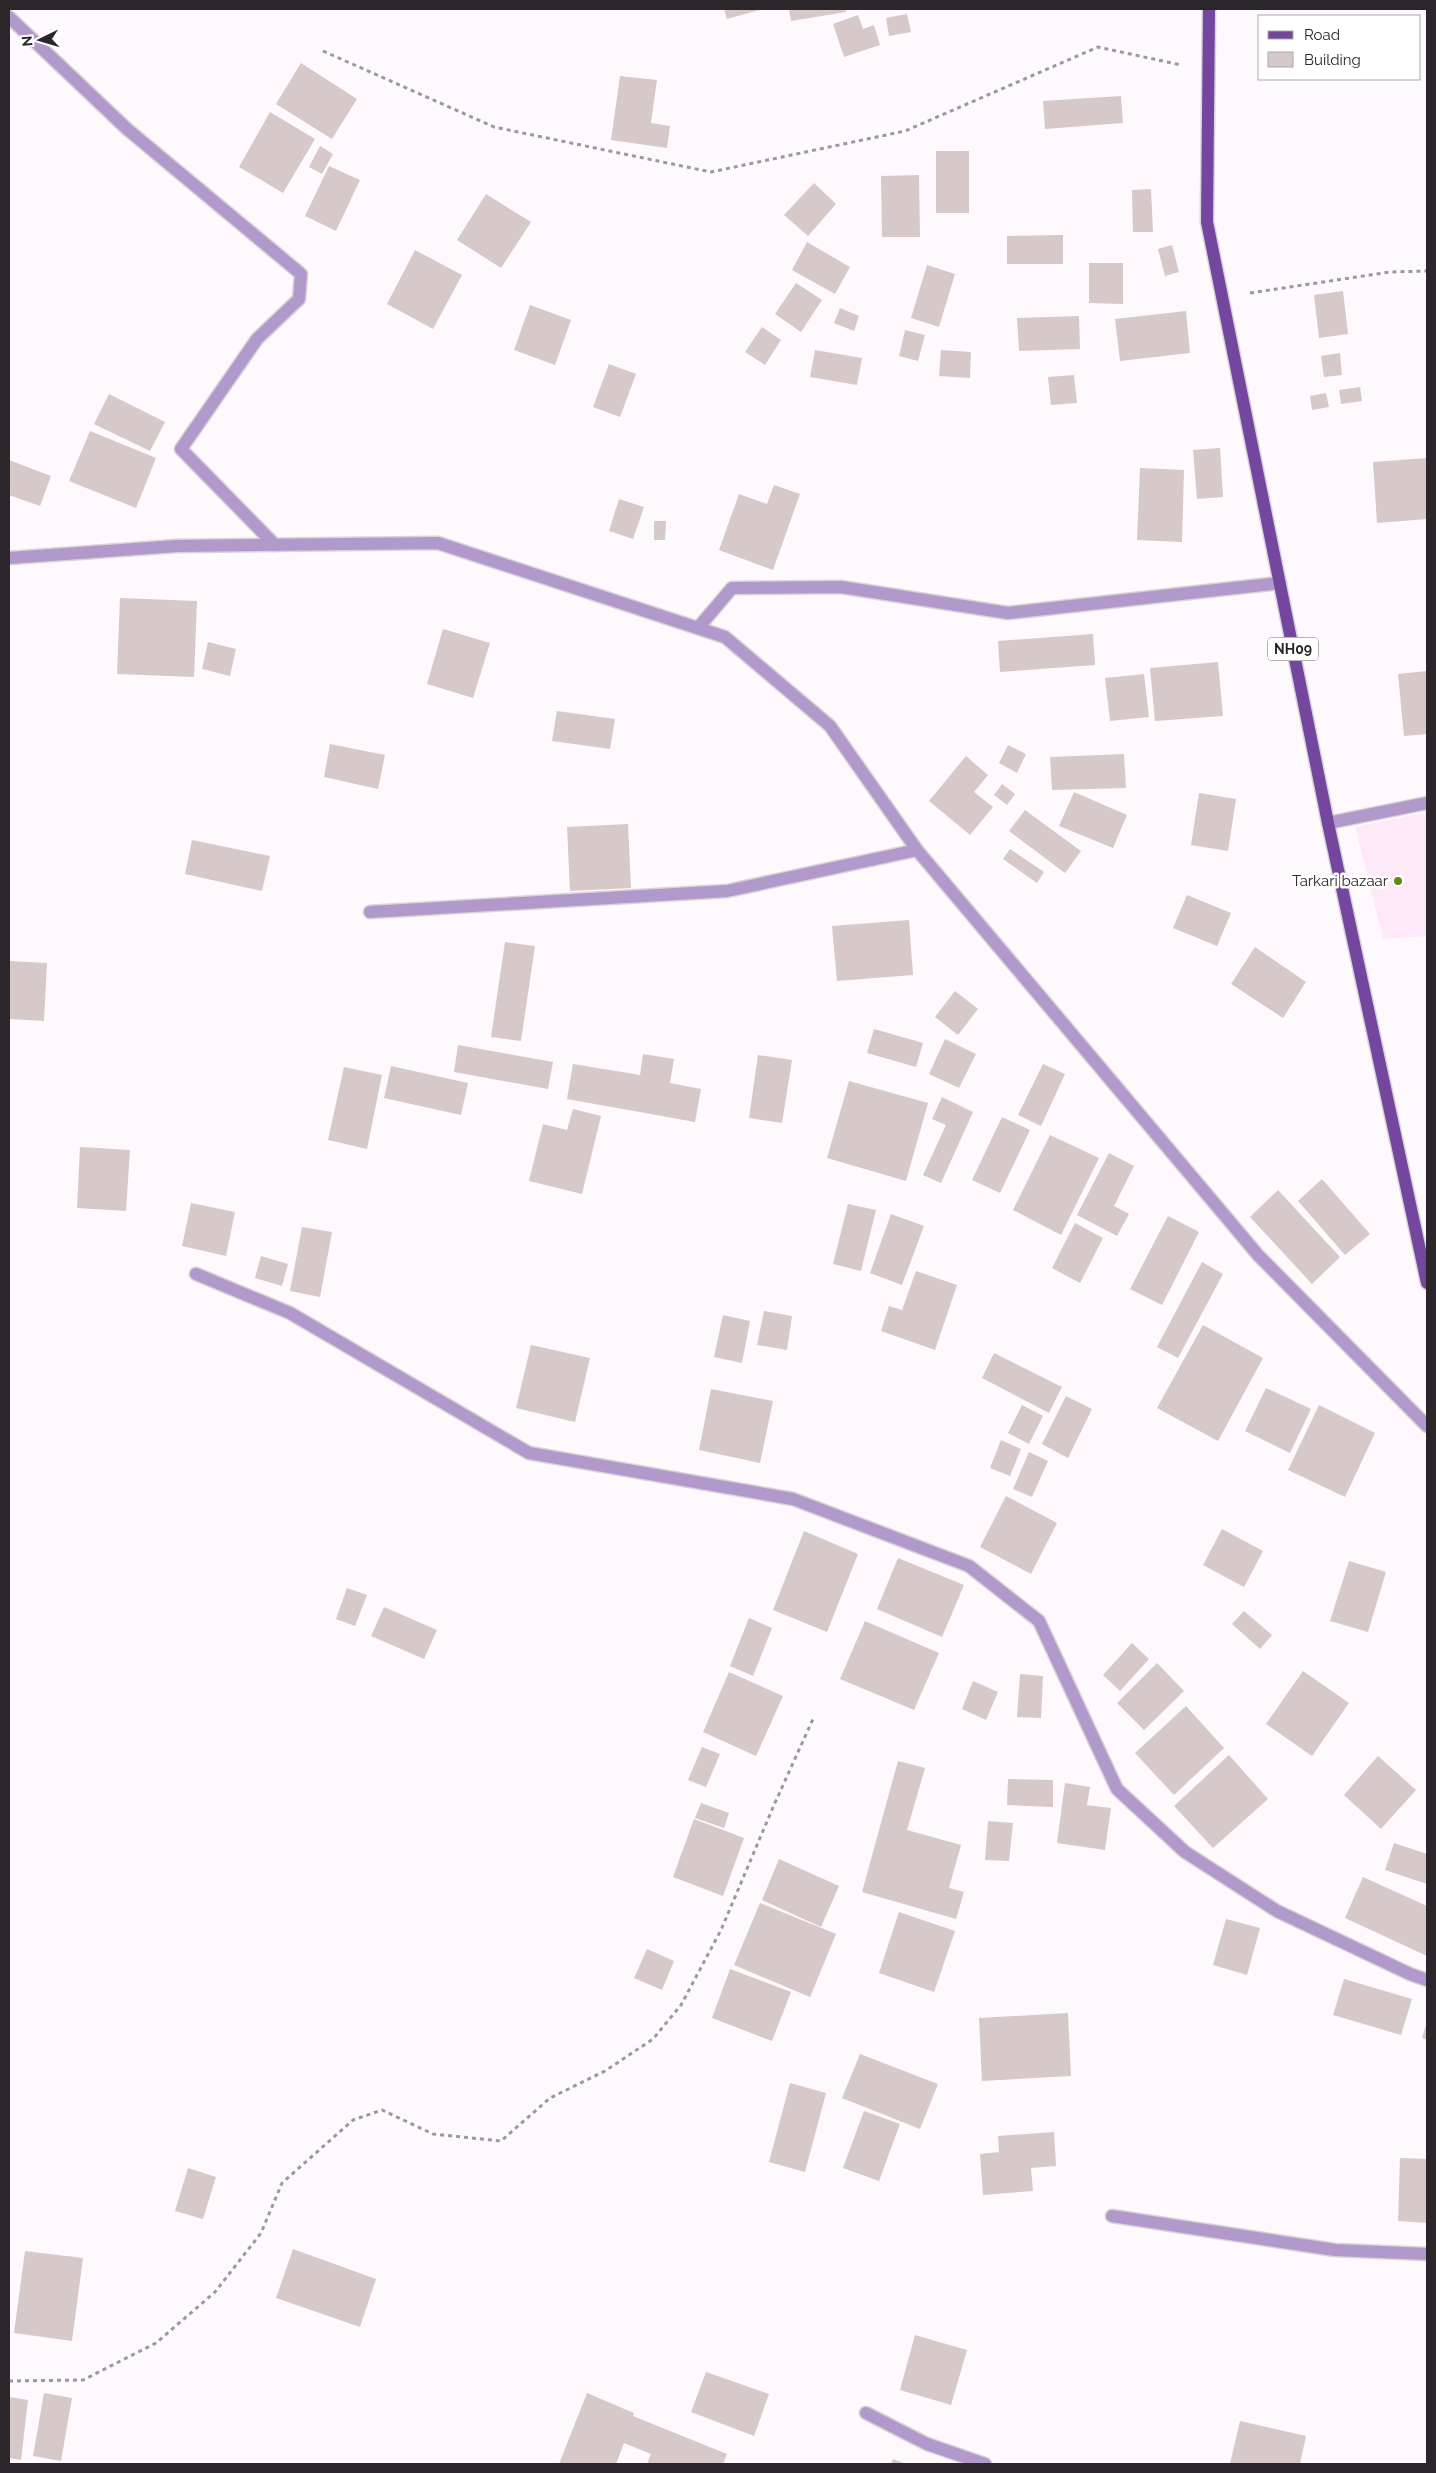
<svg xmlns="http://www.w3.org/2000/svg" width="1436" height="2473" font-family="Raleway,sans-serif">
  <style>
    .built { fill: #fde9f7 }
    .building { fill: #d7c8ca }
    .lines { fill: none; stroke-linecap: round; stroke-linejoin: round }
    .minor-casing { stroke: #d8d3d7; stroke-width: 15 }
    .major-casing { stroke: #d8d3d7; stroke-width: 15 }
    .path { stroke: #9d989b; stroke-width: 3; stroke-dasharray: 4 4; stroke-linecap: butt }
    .minor { stroke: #b19acb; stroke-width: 12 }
    .major { stroke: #74469e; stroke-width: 12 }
    .poi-dot { fill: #608a17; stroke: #fff; stroke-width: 2 }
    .labels { text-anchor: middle; stroke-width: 5; stroke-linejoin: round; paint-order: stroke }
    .shield { fill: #fff; stroke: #6b6769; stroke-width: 1 }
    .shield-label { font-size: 14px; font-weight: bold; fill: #2b2629 }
    .poi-label { font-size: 15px; fill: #2b2629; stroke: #fff; text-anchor: end }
  </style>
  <rect width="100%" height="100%" fill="#fef9fd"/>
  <!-- built -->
  <polygon class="built" points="1427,812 1427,936 1383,939 1355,827"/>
  <!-- building -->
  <g class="building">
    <polygon points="724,9 763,9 727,19"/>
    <polygon points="789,9 846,9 846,12 791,21"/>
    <polygon points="907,14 911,32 889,36 886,18"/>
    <polygon points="858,15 863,29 874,25 880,45 844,57 833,24"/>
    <polygon points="301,63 357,99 332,139 276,104"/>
    <polygon points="620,76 657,80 651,123 670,126 667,148 611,140"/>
    <polygon points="1121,96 1123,123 1045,129 1043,101"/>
    <polygon points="270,112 315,139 283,193 239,167"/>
    <polygon points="320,146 333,154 322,174 309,167"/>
    <rect x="936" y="151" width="33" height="62"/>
    <polygon points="329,166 360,180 336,231 305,216"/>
    <polygon points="919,175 920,237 882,237 881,176"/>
    <polygon points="814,183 836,204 808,236 784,215"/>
    <polygon points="1151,189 1153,232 1133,232 1132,190"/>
    <polygon points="486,194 531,222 501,268 457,240"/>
    <polygon points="1063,235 1063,264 1007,264 1007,236"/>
    <polygon points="807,242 850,267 835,294 792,270"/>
    <polygon points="1172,245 1179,272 1165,276 1158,249"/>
    <polygon points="415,250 462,275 433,329 387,304"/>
    <polygon points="1089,263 1123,263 1123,304 1089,303"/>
    <polygon points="927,265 955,274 939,327 911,318"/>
    <polygon points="796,283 822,300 801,332 775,314"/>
    <polygon points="1343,291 1348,334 1319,338 1314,295"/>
    <polygon points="530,305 571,320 555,365 514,350"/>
    <polygon points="840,308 859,316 854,331 834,323"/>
    <polygon points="1186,311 1190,353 1120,361 1115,319"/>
    <polygon points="1079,316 1080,349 1019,351 1017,318"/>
    <polygon points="762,327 781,340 765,365 745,352"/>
    <polygon points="905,330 925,335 918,361 899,356"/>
    <polygon points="815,350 862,358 857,385 810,377"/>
    <polygon points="941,350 971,352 970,378 939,376"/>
    <polygon points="1340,353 1342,375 1324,377 1321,356"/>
    <polygon points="609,364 636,374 620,417 593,407"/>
    <polygon points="1074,375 1077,403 1051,405 1048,377"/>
    <polygon points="1360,387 1362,401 1341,404 1339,390"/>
    <polygon points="1326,393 1329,407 1312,410 1310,396"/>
    <polygon points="109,394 165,422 150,451 94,424"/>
    <polygon points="90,431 156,458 136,508 69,481"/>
    <polygon points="1220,448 1223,497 1197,499 1193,450"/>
    <polygon points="1427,458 1427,519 1377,523 1373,462"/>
    <polygon points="9,460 51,476 40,506 9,495"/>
    <polygon points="1140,468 1184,470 1182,542 1137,540"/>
    <polygon points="774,485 800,494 773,570 719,550 739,494 767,504"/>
    <polygon points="619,499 644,507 633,539 609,531"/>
    <polygon points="654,521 666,521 665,540 654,540"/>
    <polygon points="120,598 197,601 194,677 117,674"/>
    <polygon points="443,629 490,643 473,698 427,684"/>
    <polygon points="1093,634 1095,665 1000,672 998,641"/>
    <polygon points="208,642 236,649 230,676 202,669"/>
    <polygon points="1218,662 1223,716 1155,721 1150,668"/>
    <polygon points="1427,671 1427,734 1404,736 1398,674"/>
    <polygon points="1144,674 1149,717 1110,721 1105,678"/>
    <polygon points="557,711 615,719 610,749 552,741"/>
    <polygon points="330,744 385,755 378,789 324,777"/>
    <polygon points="1008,745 1026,754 1017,773 999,763"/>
    <polygon points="1124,754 1126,788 1052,790 1050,757"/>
    <polygon points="966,756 988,775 974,792 993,807 970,835 929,801"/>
    <polygon points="1002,784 1015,794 1007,805 994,795"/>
    <polygon points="1074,792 1127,815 1113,848 1059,826"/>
    <polygon points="1199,793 1236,799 1228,851 1191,845"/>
    <polygon points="1025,810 1081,851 1065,873 1009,831"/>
    <polygon points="628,824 631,888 570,891 567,827"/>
    <polygon points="192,840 270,856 262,891 185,874"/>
    <polygon points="1010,849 1044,872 1037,883 1003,859"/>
    <polygon points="1187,895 1231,913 1217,946 1173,928"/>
    <polygon points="909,920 913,975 837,981 832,926"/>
    <polygon points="505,942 535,946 521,1041 491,1037"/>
    <polygon points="1255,947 1306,982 1283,1018 1231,984"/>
    <polygon points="9,961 47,963 44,1021 9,1019"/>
    <polygon points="955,991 978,1009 958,1035 935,1017"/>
    <polygon points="874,1029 923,1043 916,1067 867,1053"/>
    <polygon points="945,1039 976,1054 959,1088 929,1074"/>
    <polygon points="458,1045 553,1062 548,1089 454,1072"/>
    <polygon points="643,1054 674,1059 670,1083 701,1089 695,1122 567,1099 573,1064 640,1075"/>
    <polygon points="758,1055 792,1060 782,1123 749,1118"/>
    <polygon points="1043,1064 1065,1074 1041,1126 1018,1115"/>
    <polygon points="391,1066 468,1083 461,1115 384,1098"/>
    <polygon points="344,1067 382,1075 367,1149 328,1140"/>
    <polygon points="849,1081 928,1103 906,1181 827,1158"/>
    <polygon points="942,1097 973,1112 941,1183 923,1175 946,1125 932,1119"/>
    <polygon points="573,1109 601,1116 582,1194 529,1181 543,1124 567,1130"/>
    <polygon points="1002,1117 1030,1130 1000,1193 972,1180"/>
    <polygon points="1050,1135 1099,1158 1061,1235 1013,1210"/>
    <polygon points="80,1147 130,1150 126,1211 77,1208"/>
    <polygon points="1109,1153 1134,1166 1114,1206 1129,1214 1117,1236 1077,1215"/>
    <polygon points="1322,1179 1370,1234 1345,1255 1298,1201"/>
    <polygon points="1278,1190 1340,1257 1312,1284 1250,1217"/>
    <polygon points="191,1203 235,1212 226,1256 182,1246"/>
    <polygon points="848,1204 876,1210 861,1271 833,1264"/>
    <polygon points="891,1214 924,1226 902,1285 870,1273"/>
    <polygon points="1168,1216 1199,1232 1162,1305 1130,1289"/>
    <polygon points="1075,1223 1103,1238 1080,1283 1052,1268"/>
    <polygon points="302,1227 332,1232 320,1297 290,1291"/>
    <polygon points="261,1256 288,1264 282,1286 255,1278"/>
    <polygon points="1202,1262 1223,1274 1178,1358 1157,1347"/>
    <polygon points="916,1271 957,1285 935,1350 881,1331 889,1306 902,1310"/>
    <polygon points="764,1311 792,1316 787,1350 757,1345"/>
    <polygon points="723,1315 750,1321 742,1363 714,1357"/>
    <polygon points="1203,1325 1263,1358 1218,1441 1157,1408"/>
    <polygon points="531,1345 590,1358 575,1422 516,1408"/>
    <polygon points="994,1353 1062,1387 1049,1413 982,1378"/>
    <polygon points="1266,1388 1311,1409 1290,1453 1245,1431"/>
    <polygon points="711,1389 773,1401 760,1463 699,1450"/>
    <polygon points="1066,1396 1092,1409 1068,1458 1042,1444"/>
    <polygon points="1022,1405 1043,1416 1029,1444 1008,1433"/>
    <polygon points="1319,1405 1375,1433 1345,1497 1288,1470"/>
    <polygon points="1001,1440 1021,1449 1010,1476 990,1468"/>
    <polygon points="1029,1452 1048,1461 1032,1497 1013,1489"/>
    <polygon points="1006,1496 1057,1523 1031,1574 980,1547"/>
    <polygon points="1222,1529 1263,1551 1244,1587 1203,1565"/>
    <polygon points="804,1531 858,1554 827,1632 773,1610"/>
    <polygon points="898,1558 964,1585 942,1637 877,1609"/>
    <polygon points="1349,1561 1386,1572 1368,1632 1330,1621"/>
    <polygon points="347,1588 367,1595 355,1626 336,1619"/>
    <polygon points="384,1607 437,1630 424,1659 371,1636"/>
    <polygon points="1244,1611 1272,1635 1260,1649 1232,1624"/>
    <polygon points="749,1618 772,1628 753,1676 730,1666"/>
    <polygon points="865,1621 939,1653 914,1710 840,1679"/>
    <polygon points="1132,1643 1149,1659 1120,1691 1103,1675"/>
    <polygon points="1157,1663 1184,1691 1144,1730 1117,1703"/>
    <polygon points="1303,1671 1349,1703 1312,1756 1266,1724"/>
    <polygon points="729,1672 783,1696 756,1756 703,1732"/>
    <polygon points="1020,1674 1043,1676 1041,1718 1017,1717"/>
    <polygon points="973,1681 998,1692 986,1720 962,1709"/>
    <polygon points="1186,1706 1224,1748 1174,1795 1135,1753"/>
    <polygon points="702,1747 720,1754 706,1787 688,1780"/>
    <polygon points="1229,1755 1268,1799 1213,1848 1174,1806"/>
    <polygon points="1378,1756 1416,1790 1381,1829 1344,1795"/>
    <polygon points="898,1761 925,1768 907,1830 961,1845 949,1888 964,1892 956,1919 862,1892"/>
    <polygon points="1008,1779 1053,1780 1053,1807 1007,1805"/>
    <polygon points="1065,1783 1090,1787 1087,1805 1111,1808 1105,1850 1057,1843"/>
    <polygon points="701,1803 729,1813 724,1828 695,1818"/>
    <polygon points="694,1819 744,1838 723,1896 673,1877"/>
    <polygon points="988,1821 1013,1823 1009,1861 985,1860"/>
    <polygon points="1394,1843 1427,1854 1427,1884 1385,1870"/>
    <polygon points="779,1859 839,1886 821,1927 762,1900"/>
    <polygon points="1363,1877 1427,1906 1427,1956 1345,1918"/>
    <polygon points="760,1903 836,1934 810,1997 734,1965"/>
    <polygon points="899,1912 955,1931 934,1992 879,1973"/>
    <polygon points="1226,1919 1260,1928 1247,1975 1213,1965"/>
    <polygon points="647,1949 674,1961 662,1990 634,1978"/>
    <polygon points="730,1969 791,1992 772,2041 712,2018"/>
    <polygon points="1344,1979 1412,1999 1401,2035 1333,2015"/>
    <polygon points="1068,2013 1071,2076 982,2081 979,2018"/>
    <polygon points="1427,2022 1427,2040 1422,2038"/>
    <polygon points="860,2054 938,2084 920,2129 842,2098"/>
    <polygon points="790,2083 826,2093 805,2172 769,2162"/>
    <polygon points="864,2111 900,2124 879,2181 843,2168"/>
    <polygon points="1054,2132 1056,2166 1031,2168 1033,2191 983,2195 980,2154 999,2152 998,2136"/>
    <polygon points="1400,2158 1427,2159 1427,2223 1398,2221"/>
    <polygon points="188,2168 216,2177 203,2219 175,2211"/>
    <polygon points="293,2249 376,2279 360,2327 276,2298"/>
    <polygon points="25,2251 83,2258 72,2341 14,2333"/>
    <polygon points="915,2335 967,2350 951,2405 900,2390"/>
    <polygon points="706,2372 769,2394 754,2436 691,2412"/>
    <polygon points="44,2393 72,2398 61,2461 33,2456"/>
    <polygon points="587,2393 634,2413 633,2416 727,2454 723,2464 647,2464 651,2454 624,2443 616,2464 559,2464"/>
    <polygon points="9,2397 28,2400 21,2460 9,2458"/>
    <polygon points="1240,2421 1306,2436 1300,2464 1230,2464"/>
    <polygon points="893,2459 906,2464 891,2464"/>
  </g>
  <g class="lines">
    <defs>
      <g id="minor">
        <polyline points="9,17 127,129 301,274 299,299 257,339 181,449 275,545"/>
        <polyline points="9,558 177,546 438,543 725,637 830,726 917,850 1258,1255 1427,1426"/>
        <polyline points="698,628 732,588 841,587 1008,613 1280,583"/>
        <polyline points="1328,823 1427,803"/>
        <polyline points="370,912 727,891 917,850"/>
        <polyline points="196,1274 290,1313 529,1453 793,1499 969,1566 1039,1621 1117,1789 1185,1852 1277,1911 1410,1974 1427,1980"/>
        <polyline points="1112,2216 1335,2250 1427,2254"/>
        <polyline points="866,2413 927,2444 985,2464"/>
      </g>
      <polyline id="major" points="1209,9 1207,222 1328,823 1427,1283"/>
    </defs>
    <!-- minor casing -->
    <use href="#minor" class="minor-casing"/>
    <!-- major casing -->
    <use href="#major" class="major-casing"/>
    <!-- path -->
    <g class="path">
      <polyline points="323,51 494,127 711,172 905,131 1098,47 1181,65"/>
      <polyline points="1250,293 1390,272 1427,271"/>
      <polyline points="9,2381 83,2380 156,2343 215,2292 261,2233 282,2183 353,2120 382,2110 433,2134 501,2141 550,2098 605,2071 653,2039 681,2005 721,1930 774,1805 813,1719"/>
    </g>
    <!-- minor -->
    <use href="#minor" class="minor"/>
    <!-- major -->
    <use href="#major" class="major"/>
  </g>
  <!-- markers -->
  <circle class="poi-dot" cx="1398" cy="881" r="5"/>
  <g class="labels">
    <!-- shield labels -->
    <rect class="shield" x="1268" y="637.5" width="50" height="23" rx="4"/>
    <g class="shield-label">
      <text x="1293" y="654">NH09</text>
    </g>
    <!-- poi labels -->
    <g class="poi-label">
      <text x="1388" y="886">Tarkari bazaar</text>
    </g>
  </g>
  <!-- border -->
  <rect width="1436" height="2473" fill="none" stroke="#2b2629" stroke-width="20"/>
  <!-- legend -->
  <rect x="1258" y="15" width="162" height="65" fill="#ffffff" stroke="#aaa8a9"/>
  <rect x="1268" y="31" width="25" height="8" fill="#74469e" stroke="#aaa8a9"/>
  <text x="1304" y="40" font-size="15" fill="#2b2629">Road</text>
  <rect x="1268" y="52" width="25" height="15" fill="#d7c8ca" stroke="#aaa8a9"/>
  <text x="1304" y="65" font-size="15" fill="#2b2629">Building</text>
  <!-- north arrow -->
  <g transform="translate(40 40) rotate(265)" stroke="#ffffff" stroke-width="4" paint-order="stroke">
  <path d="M0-4L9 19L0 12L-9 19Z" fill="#2b2629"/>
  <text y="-8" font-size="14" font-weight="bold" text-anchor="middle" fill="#2b2629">N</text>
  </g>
</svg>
